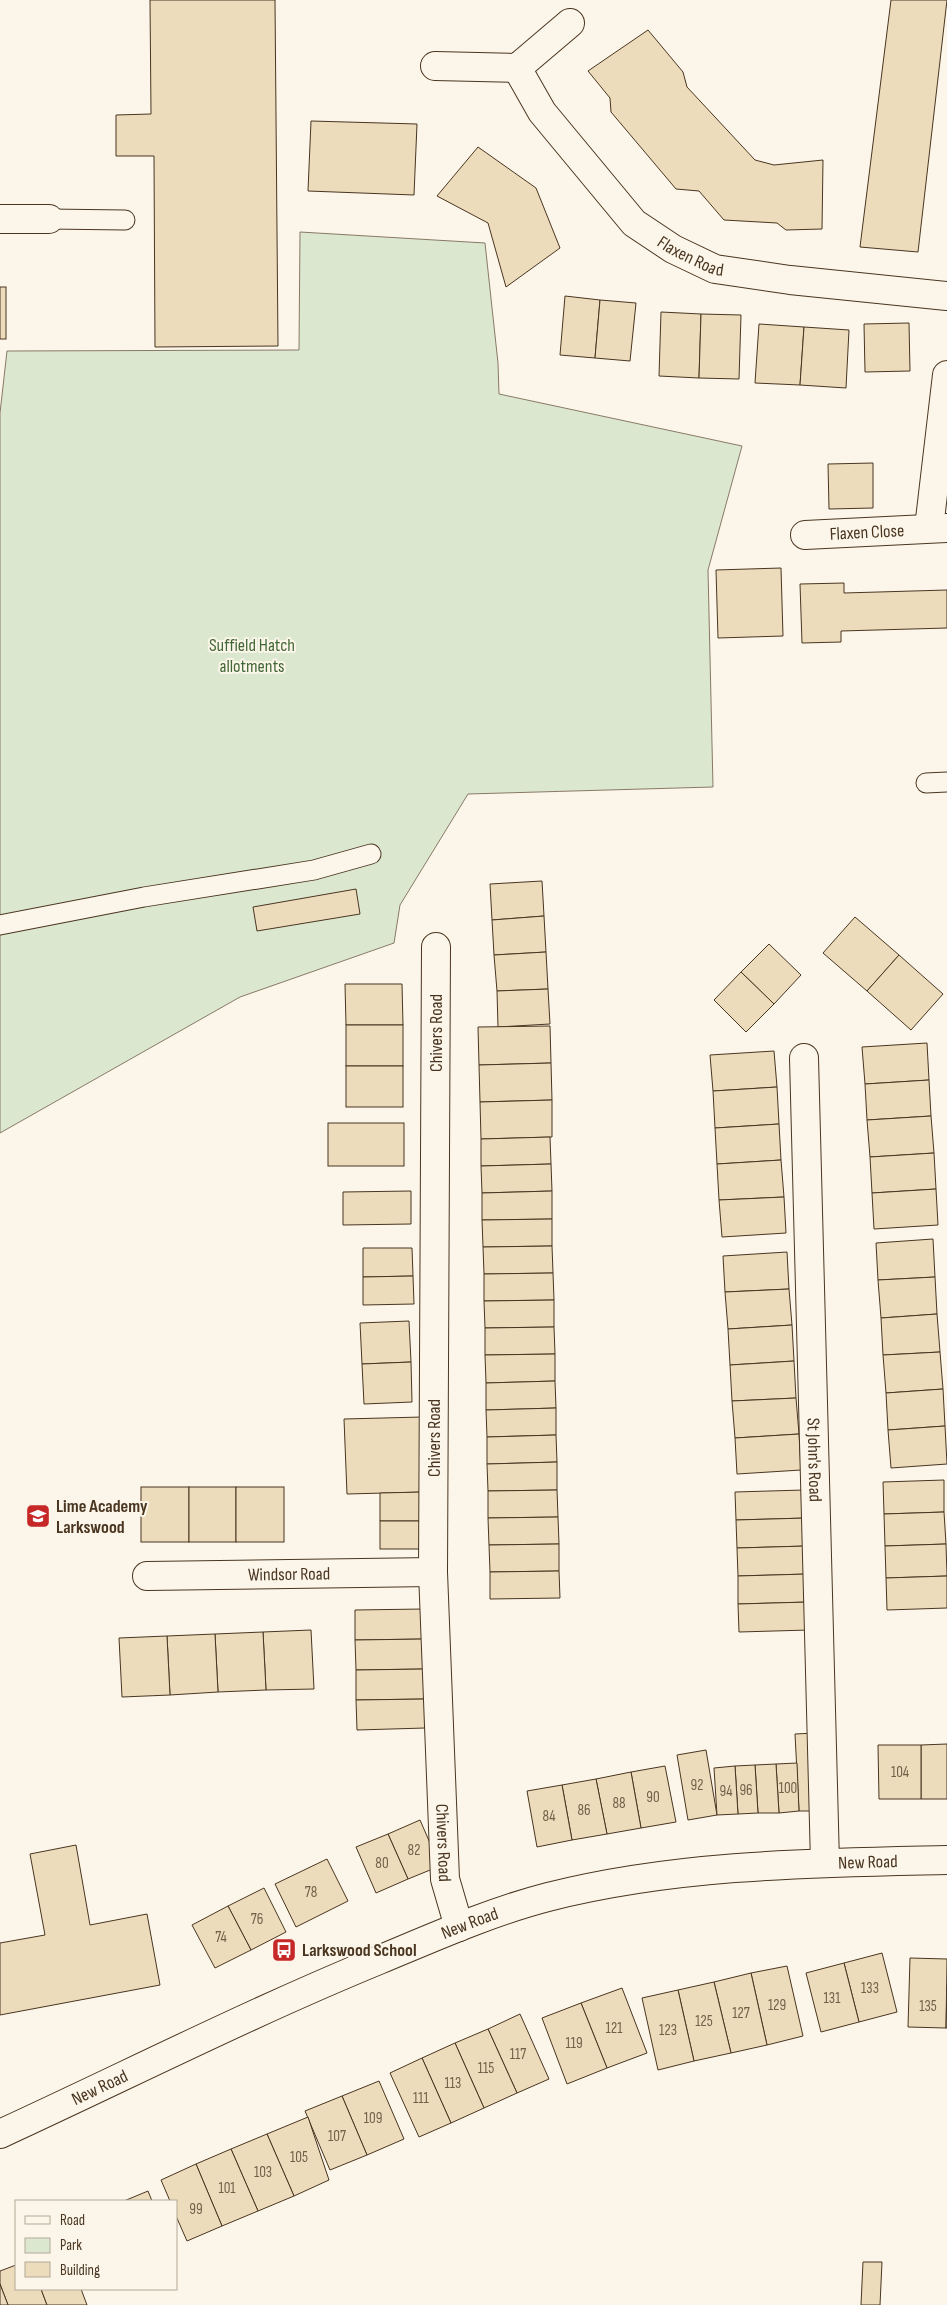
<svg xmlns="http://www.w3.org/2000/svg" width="947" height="2305" font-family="'Sofia Sans Condensed',sans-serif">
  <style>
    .green { fill: #dce7d0; stroke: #887966 }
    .building { fill: #ecdcbc; stroke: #4a3520 }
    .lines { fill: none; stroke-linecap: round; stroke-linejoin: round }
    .service-casing { stroke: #4a3520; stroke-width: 21 }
    .minor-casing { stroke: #4a3520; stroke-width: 30 }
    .primary-casing { stroke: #4a3520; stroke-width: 30 }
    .service { stroke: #fbf6e9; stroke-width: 19 }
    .minor { stroke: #fbf6e9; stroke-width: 28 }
    .primary { stroke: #fbf6e9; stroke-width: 28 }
    .labels { text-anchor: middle; stroke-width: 4; stroke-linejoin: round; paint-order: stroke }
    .number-label { font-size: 15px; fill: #725f47 }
    .street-label { font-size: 18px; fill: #4a3520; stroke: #fbf6e9 }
    .park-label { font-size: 18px; fill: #436837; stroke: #fbf6e9 }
    .poi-label { font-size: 18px; font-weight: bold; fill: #4a3520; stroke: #fbf6e9; text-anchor: start }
  </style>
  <rect width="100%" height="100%" fill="#fbf6e9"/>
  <!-- green -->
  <polygon class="green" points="300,232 485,243 498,363 499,394 742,446 708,570 713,787 468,794 400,905 394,943 240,997 0,1133 0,413 7,351 299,350"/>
  <!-- building -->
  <g class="building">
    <polygon points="150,0 275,0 278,346 155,347 154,156 116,156 116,115 151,114"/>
    <polygon points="891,0 947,0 918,252 860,247"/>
    <polygon points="648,30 683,72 687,87 755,160 774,165 823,160 822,229 786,230 777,223 724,220 699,191 676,189 611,112 610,98 588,71"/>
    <polygon points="311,121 417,124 414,195 308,191"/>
    <polygon points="478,147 536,188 560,248 506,287 488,223 437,196"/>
    <rect x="0" y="287" width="6" height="52"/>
    <polygon points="565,296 600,300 595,358 560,355"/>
    <polygon points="600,300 636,303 630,361 595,358"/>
    <polygon points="661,312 701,314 699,378 659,376"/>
    <polygon points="701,314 741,315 739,379 699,378"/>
    <polygon points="909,323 910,371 865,372 864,324"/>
    <polygon points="759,324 804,327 800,385 755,383"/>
    <polygon points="804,327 849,330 846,388 800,385"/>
    <polygon points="873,463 873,508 829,509 828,464"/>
    <polygon points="781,568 783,636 718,638 716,570"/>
    <polygon points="844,583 844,593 947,590 947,628 841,631 841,642 802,643 800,584"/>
    <polygon points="542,881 544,916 492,920 490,884"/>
    <polygon points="356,889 360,914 257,931 253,907"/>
    <polygon points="544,916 546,952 494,955 492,920"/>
    <polygon points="855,917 899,955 867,991 823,953"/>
    <polygon points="769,944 801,975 774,1004 741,972"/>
    <polygon points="546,952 548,989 497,991 494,955"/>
    <polygon points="899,955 943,994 911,1030 867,991"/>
    <polygon points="741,972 774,1004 746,1032 714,1000"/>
    <polygon points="345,984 402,984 403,1025 346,1025"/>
    <polygon points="548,989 550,1024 498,1027 497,991"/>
    <rect x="346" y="1025" width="57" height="41"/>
    <polygon points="550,1026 551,1063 479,1065 478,1027"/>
    <polygon points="927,1043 929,1080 865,1084 862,1047"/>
    <polygon points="774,1051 777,1087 713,1091 710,1055"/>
    <polygon points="551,1063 552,1100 480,1102 479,1065"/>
    <rect x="346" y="1066" width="57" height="41"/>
    <polygon points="929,1080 931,1116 867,1120 865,1084"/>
    <polygon points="777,1087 779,1124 715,1128 713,1091"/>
    <polygon points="552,1100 552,1137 481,1139 480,1102"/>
    <polygon points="931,1116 934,1153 870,1157 867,1120"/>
    <rect x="328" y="1123" width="76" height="43"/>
    <polygon points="779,1124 781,1160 717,1164 715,1128"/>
    <polygon points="550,1137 551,1164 481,1166 481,1139"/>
    <polygon points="934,1153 936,1189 872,1193 870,1157"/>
    <polygon points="781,1160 784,1197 719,1200 717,1164"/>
    <polygon points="551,1164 552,1191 482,1193 481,1166"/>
    <polygon points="936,1189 938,1225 874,1229 872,1193"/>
    <polygon points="411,1191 411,1224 343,1225 343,1192"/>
    <polygon points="552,1191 552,1219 482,1220 482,1193"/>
    <polygon points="784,1197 786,1233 722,1237 719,1200"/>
    <polygon points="552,1219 552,1246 483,1247 482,1220"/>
    <polygon points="933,1239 935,1277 878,1280 876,1243"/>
    <polygon points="552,1246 553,1273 484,1274 483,1247"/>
    <polygon points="363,1248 412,1248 413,1276 363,1277"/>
    <polygon points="787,1252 789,1289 725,1292 723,1256"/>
    <polygon points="553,1273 554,1300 484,1301 484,1274"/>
    <polygon points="413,1276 414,1304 363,1305 363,1277"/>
    <polygon points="935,1277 937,1314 881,1318 878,1280"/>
    <polygon points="789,1289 792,1325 728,1329 725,1292"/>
    <polygon points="554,1300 554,1327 485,1328 484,1301"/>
    <polygon points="937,1314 940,1352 883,1355 881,1318"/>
    <polygon points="409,1321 411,1362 362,1364 360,1323"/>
    <polygon points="792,1325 794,1361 730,1365 728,1329"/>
    <polygon points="554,1327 555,1354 485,1355 485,1328"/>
    <polygon points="940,1352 943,1389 886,1393 883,1355"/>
    <polygon points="555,1354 555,1381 486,1383 485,1355"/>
    <polygon points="794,1361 796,1398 732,1401 730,1365"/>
    <polygon points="411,1362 412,1402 364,1404 362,1364"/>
    <polygon points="555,1381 556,1408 486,1410 486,1383"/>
    <polygon points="943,1389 945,1426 888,1430 886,1393"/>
    <polygon points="796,1398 799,1434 735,1438 732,1401"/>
    <polygon points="556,1408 556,1435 487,1437 486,1410"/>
    <polygon points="422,1417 423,1492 347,1494 344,1419"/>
    <polygon points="945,1426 947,1464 891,1468 888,1430"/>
    <polygon points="799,1434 801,1470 737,1474 735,1438"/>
    <polygon points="556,1435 557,1462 487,1464 487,1437"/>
    <polygon points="557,1462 557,1490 488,1491 487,1464"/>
    <polygon points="944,1480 944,1512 884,1514 883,1482"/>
    <rect x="141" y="1487" width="48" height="55"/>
    <rect x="189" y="1487" width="47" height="55"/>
    <rect x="236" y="1487" width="48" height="55"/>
    <polygon points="557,1490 558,1517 488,1518 488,1491"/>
    <polygon points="804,1490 806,1518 736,1520 735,1492"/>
    <polygon points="423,1492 424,1521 380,1521 380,1493"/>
    <polygon points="944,1512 946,1544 885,1546 884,1514"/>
    <polygon points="558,1517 559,1544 489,1545 488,1518"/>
    <polygon points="806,1518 806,1546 737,1548 736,1520"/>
    <rect x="380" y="1521" width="44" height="28"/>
    <polygon points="559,1544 559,1571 490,1572 489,1545"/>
    <polygon points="946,1544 947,1576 886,1578 885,1546"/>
    <polygon points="806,1546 807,1574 738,1576 737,1548"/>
    <polygon points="559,1571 560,1598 490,1599 490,1572"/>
    <polygon points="807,1574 808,1602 738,1604 738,1576"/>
    <polygon points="947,1576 947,1608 887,1610 886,1578"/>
    <polygon points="808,1602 809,1630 739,1632 738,1604"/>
    <polygon points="423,1609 424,1639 355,1640 355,1610"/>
    <polygon points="311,1630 314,1689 266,1690 263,1632"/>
    <polygon points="263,1632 266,1690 218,1692 215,1634"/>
    <polygon points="215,1634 218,1692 170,1695 167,1636"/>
    <polygon points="167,1636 170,1695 122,1697 119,1638"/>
    <polygon points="424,1639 424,1669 356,1670 355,1640"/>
    <polygon points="424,1669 425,1699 356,1700 356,1670"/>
    <polygon points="425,1699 425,1728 357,1730 356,1700"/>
    <polygon points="816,1733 821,1811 799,1811 795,1734"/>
    <polygon points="947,1744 947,1799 921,1799 921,1745"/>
    <polygon points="878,1745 921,1745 921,1799 879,1799"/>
    <polygon points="706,1750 717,1815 688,1820 677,1755"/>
    <polygon points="797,1763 799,1811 779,1813 776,1764"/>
    <polygon points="776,1764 779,1813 758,1813 755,1765"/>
    <polygon points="755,1765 758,1813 738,1814 735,1766"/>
    <polygon points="665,1766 676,1822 641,1828 631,1772"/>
    <polygon points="735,1766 738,1814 717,1815 714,1768"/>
    <polygon points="631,1772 641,1828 607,1834 596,1779"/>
    <polygon points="596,1779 607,1834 572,1840 562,1785"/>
    <polygon points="562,1785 572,1840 537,1847 527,1791"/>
    <polygon points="420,1820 440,1866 408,1879 388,1834"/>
    <polygon points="388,1834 408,1879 376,1893 356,1847"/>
    <polygon points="76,1845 90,1925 147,1914 160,1985 0,2015 0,1943 45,1935 30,1854"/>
    <polygon points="327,1859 348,1901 296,1927 275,1884"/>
    <polygon points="264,1888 286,1932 251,1950 228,1906"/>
    <polygon points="228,1906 251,1950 215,1968 192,1925"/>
    <polygon points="882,1953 897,2012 859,2022 844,1963"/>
    <polygon points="910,1958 947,1959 946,2028 908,2027"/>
    <polygon points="844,1963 859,2022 821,2032 806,1973"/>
    <polygon points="787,1966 803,2036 767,2045 751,1973"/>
    <polygon points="751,1973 767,2045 731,2053 714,1982"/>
    <polygon points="714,1982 731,2053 694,2061 678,1990"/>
    <polygon points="947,1985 947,2028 946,2028"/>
    <polygon points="622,1988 647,2053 607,2068 581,2003"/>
    <polygon points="678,1990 694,2061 658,2070 642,1998"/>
    <polygon points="581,2003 607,2068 567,2084 542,2018"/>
    <polygon points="520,2014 549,2079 517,2093 488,2029"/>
    <polygon points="488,2029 517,2093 484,2108 455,2043"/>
    <polygon points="455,2043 484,2108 451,2123 422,2058"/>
    <polygon points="422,2058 451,2123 419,2137 390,2073"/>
    <polygon points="379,2081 404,2139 367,2155 342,2096"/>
    <polygon points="342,2096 367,2155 330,2170 305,2111"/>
    <polygon points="308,2117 329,2180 294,2196 267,2134"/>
    <polygon points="267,2134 294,2196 258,2211 231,2149"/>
    <polygon points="231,2149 258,2211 222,2226 196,2164"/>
    <polygon points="196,2164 222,2226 187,2241 176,2216 176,2201 170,2201 161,2180"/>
    <polygon points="148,2191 152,2201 124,2201"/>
    <polygon points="863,2262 882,2262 880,2305 861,2305"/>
    <polygon points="16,2265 16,2289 41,2289 47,2305 8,2305 0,2284 0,2271"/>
    <polygon points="0,2284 8,2305 0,2305"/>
    <polygon points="41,2289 81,2289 87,2305 47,2305"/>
  </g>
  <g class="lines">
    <defs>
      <g id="service">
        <polyline points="49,219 125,220"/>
        <polyline points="926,783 947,782"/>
        <polyline points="0,925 144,897 314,870 371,854"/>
      </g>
      <g id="minor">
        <polyline points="435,66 517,68 570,23"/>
        <path id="s1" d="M517,68L542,112L634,223L673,249L715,269L790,280L947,296"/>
        <polyline points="0,219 49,219"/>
        <polyline points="929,528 947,375"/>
        <path id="s2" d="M805,535L947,528"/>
        <path id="s3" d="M436,947L433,1572L445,1879L459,1927"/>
        <path id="s4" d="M804,1058L825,1863"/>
        <path id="s5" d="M147,1576L433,1572"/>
      </g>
      <g id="primary">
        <path id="s6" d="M0,2134C126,2076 250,2013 379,1960C434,1937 490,1912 548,1897C678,1864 814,1863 947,1860"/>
      </g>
    </defs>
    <!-- service casing -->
    <use href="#service" class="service-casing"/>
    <!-- minor casing -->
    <use href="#minor" class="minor-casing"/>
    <!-- primary casing -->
    <use href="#primary" class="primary-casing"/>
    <!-- service -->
    <use href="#service" class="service"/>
    <!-- minor -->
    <use href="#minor" class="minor"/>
    <!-- primary -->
    <use href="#primary" class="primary"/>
  </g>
  <!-- icons -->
  <defs>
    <symbol id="school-square" viewBox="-11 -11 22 22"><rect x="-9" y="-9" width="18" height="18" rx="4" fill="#c62828" stroke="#fbf6e9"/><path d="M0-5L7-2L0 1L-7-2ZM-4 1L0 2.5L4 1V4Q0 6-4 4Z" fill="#fff"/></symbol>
    <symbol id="bus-square" viewBox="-11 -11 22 22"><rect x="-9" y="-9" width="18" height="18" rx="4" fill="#c62828" stroke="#fbf6e9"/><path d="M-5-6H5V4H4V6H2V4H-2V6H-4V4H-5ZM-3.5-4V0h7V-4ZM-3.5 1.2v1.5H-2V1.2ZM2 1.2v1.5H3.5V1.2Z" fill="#fff"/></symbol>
  </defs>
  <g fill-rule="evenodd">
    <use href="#school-square" x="24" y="1502" width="28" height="28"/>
    <use href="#bus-square" x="270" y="1936" width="28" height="28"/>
  </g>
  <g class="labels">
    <!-- number labels -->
    <g class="number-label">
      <text x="900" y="1777">104</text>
      <text x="697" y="1790">92</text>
      <text x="788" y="1793">100</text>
      <text x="746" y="1795">96</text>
      <text x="726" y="1796">94</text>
      <text x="653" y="1802">90</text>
      <text x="619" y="1808">88</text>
      <text x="584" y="1815">86</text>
      <text x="549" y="1821">84</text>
      <text x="414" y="1855">82</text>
      <text x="382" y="1868">80</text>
      <text x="311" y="1897">78</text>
      <text x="257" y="1924">76</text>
      <text x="221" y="1942">74</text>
      <text x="870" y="1993">133</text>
      <text x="832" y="2003">131</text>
      <text x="777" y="2010">129</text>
      <text x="928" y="2011">135</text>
      <text x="741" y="2018">127</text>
      <text x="704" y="2026">125</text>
      <text x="614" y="2033">121</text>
      <text x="668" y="2035">123</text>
      <text x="574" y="2048">119</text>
      <text x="518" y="2059">117</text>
      <text x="486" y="2073">115</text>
      <text x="453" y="2088">113</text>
      <text x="421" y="2103">111</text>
      <text x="373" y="2123">109</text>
      <text x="337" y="2141">107</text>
      <text x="299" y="2162">105</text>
      <text x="263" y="2177">103</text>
      <text x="227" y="2193">101</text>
      <text x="196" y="2214">99</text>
    </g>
    <!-- street labels -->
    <g class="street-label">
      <text dy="6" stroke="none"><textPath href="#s1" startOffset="261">Flaxen Road</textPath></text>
      <text dy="6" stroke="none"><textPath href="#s2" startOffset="62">Flaxen Close</textPath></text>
      <text transform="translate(436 1033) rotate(-90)" y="6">Chivers Road</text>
      <text transform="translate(434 1438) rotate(-90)" y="6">Chivers Road</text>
      <text dy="6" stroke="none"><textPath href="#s4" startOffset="402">St John's Road</textPath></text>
      <text dy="6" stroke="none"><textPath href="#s5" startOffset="142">Windsor Road</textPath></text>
      <text dy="6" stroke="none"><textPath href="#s3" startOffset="896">Chivers Road</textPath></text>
      <text dy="6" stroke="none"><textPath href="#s6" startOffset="920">New Road</textPath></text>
      <text dy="6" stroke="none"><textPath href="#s6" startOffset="515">New Road</textPath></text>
      <text dy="6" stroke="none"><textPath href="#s6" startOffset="110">New Road</textPath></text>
    </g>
    <!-- park labels -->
    <g class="park-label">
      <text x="252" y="651">Suffield Hatch<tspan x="252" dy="21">allotments</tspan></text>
    </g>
    <!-- poi labels -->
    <g class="poi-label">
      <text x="56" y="1512">Lime Academy<tspan x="56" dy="21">Larkswood</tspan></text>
      <text x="302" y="1956">Larkswood School</text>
    </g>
  </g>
  <!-- legend -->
  <rect x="15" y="2200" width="162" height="90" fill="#fbf6e9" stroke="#b4a999"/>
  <rect x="25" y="2216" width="25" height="8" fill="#fbf6e9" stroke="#b4a999"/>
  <text x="60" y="2225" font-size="15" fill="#4a3520">Road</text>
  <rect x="25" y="2238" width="25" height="15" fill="#dce7d0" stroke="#b4a999"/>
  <text x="60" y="2250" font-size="15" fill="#4a3520">Park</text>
  <rect x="25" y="2262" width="25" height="15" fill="#ecdcbc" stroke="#b4a999"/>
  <text x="60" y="2275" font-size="15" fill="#4a3520">Building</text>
</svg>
